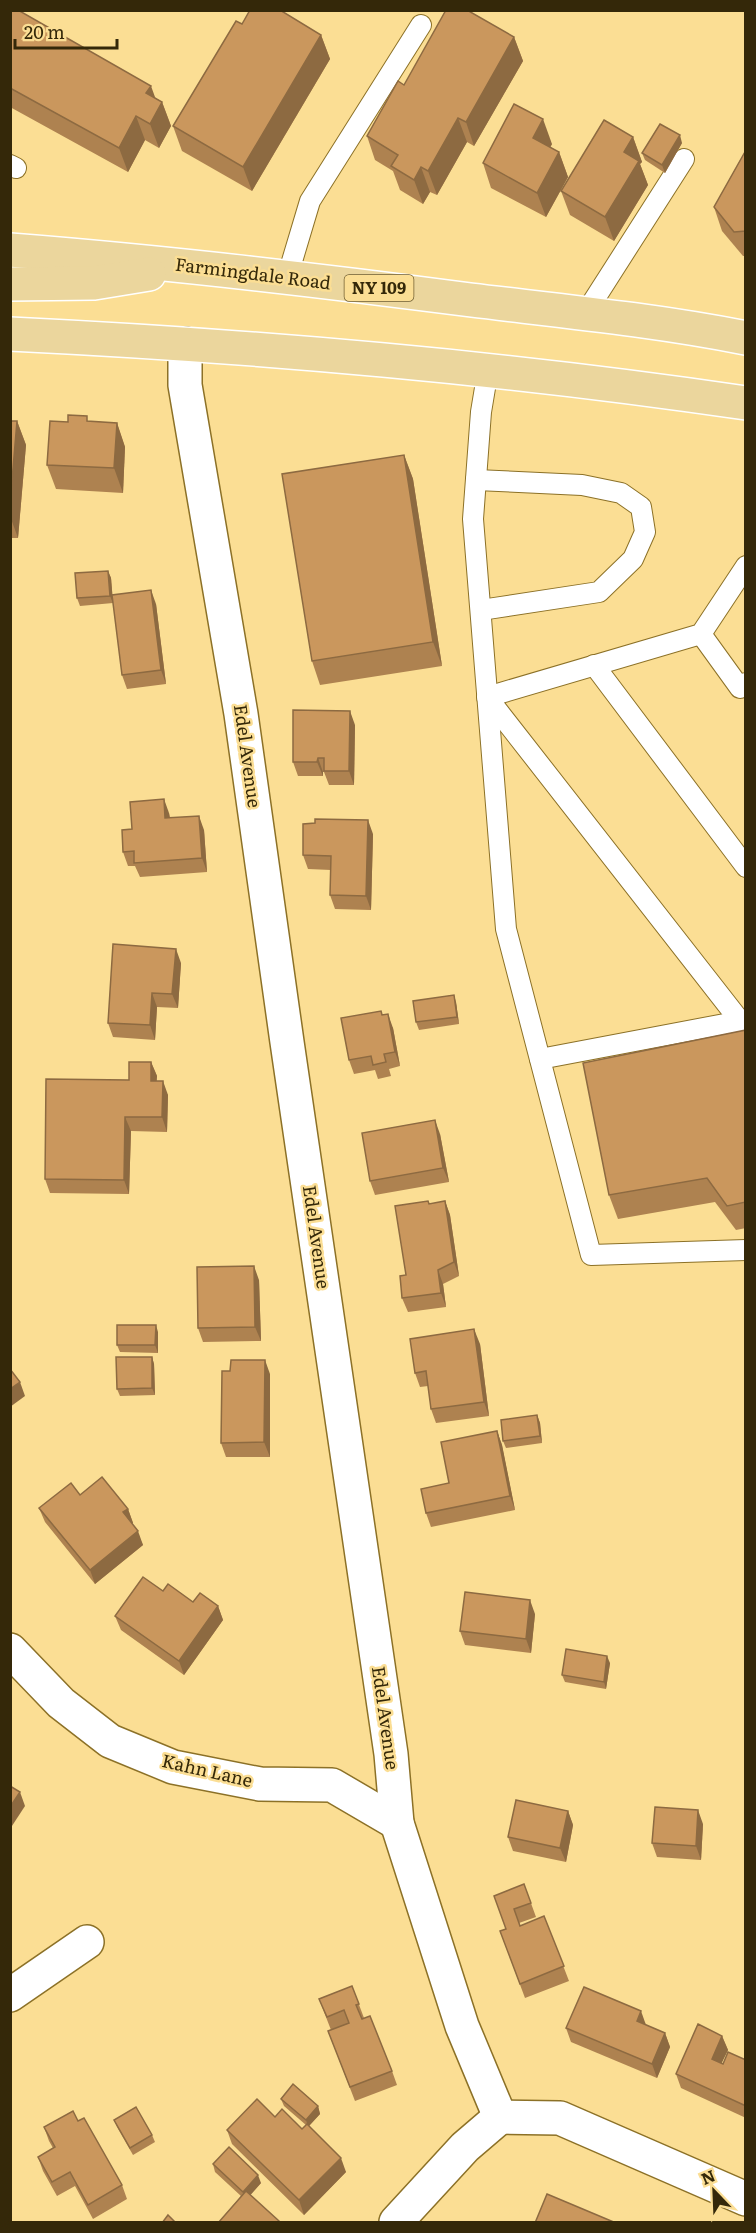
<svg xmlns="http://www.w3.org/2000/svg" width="756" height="2233" font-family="Literata,serif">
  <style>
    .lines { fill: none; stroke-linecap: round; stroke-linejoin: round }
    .service-casing { stroke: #8c7127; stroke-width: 22 }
    .minor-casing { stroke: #8c7127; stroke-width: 36 }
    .primary-casing { stroke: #fff; stroke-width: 36 }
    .service { stroke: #fff; stroke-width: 20 }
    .minor { stroke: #fff; stroke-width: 33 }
    .primary { stroke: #ebd69d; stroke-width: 33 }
    .wall { fill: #ae8250 }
    .shaded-wall { fill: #8d6a41 }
    .building { fill: #ca975d; stroke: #8d6a41; stroke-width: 1.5 }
    .labels { text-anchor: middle; stroke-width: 5; stroke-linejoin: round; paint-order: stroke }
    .shield { fill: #fbde94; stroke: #705f33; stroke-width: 1.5 }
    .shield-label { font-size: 16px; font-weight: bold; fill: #342809 }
    .street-label { font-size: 18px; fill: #342809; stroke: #fbde94 }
  </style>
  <rect width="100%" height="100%" fill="#fbde94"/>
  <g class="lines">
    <defs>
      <g id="service">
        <polyline points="10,165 16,168"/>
        <polyline points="287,278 310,201 421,25"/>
        <polyline points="585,314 684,159"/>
        <polyline points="488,370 481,412 473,519 506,929 591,1255 746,1250"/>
        <polyline points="476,480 582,485 621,493 641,507 645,532 633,559 599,592 481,610"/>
        <polyline points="701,634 740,688 746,683"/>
        <polyline points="594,665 746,867"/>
        <polyline points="740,1021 487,697 701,634 746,566"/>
        <polyline points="540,1059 746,1020"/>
      </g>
      <g id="minor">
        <polyline points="185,344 185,385 241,714 287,1042 391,1754 397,1823 462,2026 500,2117"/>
        <polyline points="10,1650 61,1703 110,1741 173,1767 260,1784 332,1785 397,1823"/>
        <polyline points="10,1995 87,1942"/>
        <polyline points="500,2117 560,2118 746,2199"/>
        <polyline points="396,2222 465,2147 500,2117"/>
      </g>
      <g id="primary">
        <path d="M10,250C164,262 318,280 471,300C562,311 655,320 746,338"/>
        <polyline points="10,284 94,283 149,274"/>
        <path d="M10,334C256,346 502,367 746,403"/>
      </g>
    </defs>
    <!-- service casing -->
    <use href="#service" class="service-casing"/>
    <!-- minor casing -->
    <use href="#minor" class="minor-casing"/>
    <!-- primary casing -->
    <use href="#primary" class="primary-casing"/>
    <!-- service -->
    <use href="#service" class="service"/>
    <!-- minor -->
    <use href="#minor" class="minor"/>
    <!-- primary -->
    <use href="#primary" class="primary"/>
  </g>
  <!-- wall -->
  <g class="wall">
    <polygon points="10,10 162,102 171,126 159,148 145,140 128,172 10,107"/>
    <polygon points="242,24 321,35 330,59 252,191 182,151 173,126"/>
    <polygon points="514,37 523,61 474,146 467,142 437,195 430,192 423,204 400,190 393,171 375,160 367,136 404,85"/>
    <polygon points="633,137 642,162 640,164 648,185 614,241 570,215 561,191"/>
    <polygon points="682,143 665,173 645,160 642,153"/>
    <polygon points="552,144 550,147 559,152 568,177 546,217 491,188 483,163"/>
    <polygon points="746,150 746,256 743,256 722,231 714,207"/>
    <polygon points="10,421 17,421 26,445 18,538 10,538"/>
    <polygon points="89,421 117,423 125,447 123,493 56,489 47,465 68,422"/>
    <polygon points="404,455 413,479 442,666 320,685 312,661"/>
    <polygon points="108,571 111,578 113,603 80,606 77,598"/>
    <polygon points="156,604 166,684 127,689 122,675"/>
    <polygon points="355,725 354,785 329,785 324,772 323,772 323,776 298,776 293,762"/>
    <polygon points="169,813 170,817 204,830 207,872 140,877 135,866 128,866 123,852 132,829"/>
    <polygon points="373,834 371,910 335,909 330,895 331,870 308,869 303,855"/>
    <polygon points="181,963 178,1008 157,1007 155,1040 113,1037 108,1023"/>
    <polygon points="456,1002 459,1024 419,1030 416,1022"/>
    <polygon points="381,1011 382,1015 393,1028 400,1066 389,1069 391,1076 378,1079 375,1070 354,1074 349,1060"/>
    <polygon points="746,1030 746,1228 736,1230 715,1202 618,1219 609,1195"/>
    <polygon points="151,1062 157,1076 156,1081 168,1095 167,1132 131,1131 129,1194 50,1193 45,1179 129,1080"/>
    <polygon points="440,1134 449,1182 375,1195 370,1181"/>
    <polygon points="445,1201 450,1215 459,1276 443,1284 446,1307 408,1312 402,1298 406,1275 429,1204"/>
    <polygon points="259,1280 261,1341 203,1342 198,1328"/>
    <polygon points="158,1332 158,1353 120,1352 117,1345"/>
    <polygon points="480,1344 489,1416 436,1423 431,1409 428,1386 420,1387 415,1373"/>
    <polygon points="152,1357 154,1364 155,1395 120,1396 117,1389"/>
    <polygon points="230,1371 270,1374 270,1457 226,1457 221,1443"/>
    <polygon points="537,1415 540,1423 542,1443 506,1448 503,1441"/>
    <polygon points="497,1431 502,1445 515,1510 431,1527 426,1513 449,1483"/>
    <polygon points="80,1495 128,1509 133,1523 132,1523 143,1545 95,1584 45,1522 39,1508"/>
    <polygon points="163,1591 193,1602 218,1606 223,1620 184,1675 121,1630 115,1616"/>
    <polygon points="535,1614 531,1653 465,1645 460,1631"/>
    <polygon points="610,1663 606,1689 565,1682 562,1675"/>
    <polygon points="568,1811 573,1825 566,1862 513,1851 508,1837"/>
    <polygon points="703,1824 701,1860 657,1857 652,1843"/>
    <polygon points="524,1884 536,1917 519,1923 520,1926 544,1916 569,1981 525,1998 500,1931 506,1929"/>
    <polygon points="352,1986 364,2018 362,2019 392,2071 397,2085 355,2101 328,2031 331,2030 319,1999"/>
    <polygon points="646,2025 665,2033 670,2047 657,2078 571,2042 566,2028"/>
    <polygon points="722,2036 728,2050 721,2063 723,2064 746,2060 746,2118 681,2088 676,2074"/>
    <polygon points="281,2099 318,2106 320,2114 309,2126 346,2172 304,2215 232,2144 227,2130 302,2129 306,2125 284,2106"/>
    <polygon points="114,2120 152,2135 155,2142 133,2155 117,2127"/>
    <polygon points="78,2121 122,2185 127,2199 93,2219 75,2186 57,2196 43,2171 38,2157 53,2148 49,2141 44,2127"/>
    <polygon points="213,2164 261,2183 250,2195 279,2221 280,2223 218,2223 241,2196 215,2172"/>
  </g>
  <!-- shaded-wall -->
  <g class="shaded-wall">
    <polygon points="321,35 330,59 252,191 243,167"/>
    <polygon points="514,37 523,61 474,146 466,122"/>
    <polygon points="151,86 159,108 162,102 171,126 159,148 150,124 146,93"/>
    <polygon points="136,116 145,140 128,172 119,148"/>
    <polygon points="458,118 467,142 437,195 428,171"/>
    <polygon points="543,119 552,144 542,163 533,138"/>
    <polygon points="680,135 682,143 665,173 662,165"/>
    <polygon points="633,137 642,162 640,164 648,185 614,241 605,217 624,152"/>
    <polygon points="559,152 568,177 546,217 537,193"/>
    <polygon points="421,167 430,192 423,204 414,180"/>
    <polygon points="17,421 26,445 18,538 10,516 10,504"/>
    <polygon points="117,423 125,447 123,493 114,468"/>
    <polygon points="404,455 413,479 442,666 433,642"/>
    <polygon points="108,571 111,578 113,603 110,596"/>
    <polygon points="151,590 156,604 166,684 161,670"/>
    <polygon points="350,711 355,725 354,785 349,771"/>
    <polygon points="318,758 323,772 323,776 317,762"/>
    <polygon points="164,799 169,813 171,832 165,818"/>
    <polygon points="199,816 204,830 207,872 202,858"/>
    <polygon points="368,820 373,834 371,910 366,896"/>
    <polygon points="176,949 181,963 178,1008 172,994"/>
    <polygon points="152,993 157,1007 155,1040 150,1025"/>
    <polygon points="454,995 456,1002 459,1024 457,1017"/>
    <polygon points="388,1014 393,1028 400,1066 395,1052"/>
    <polygon points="151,1062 157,1076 156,1095 151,1081"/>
    <polygon points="163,1081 168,1095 167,1132 162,1117"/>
    <polygon points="125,1117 131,1131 129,1194 124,1180"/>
    <polygon points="435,1120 440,1134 449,1182 443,1168"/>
    <polygon points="445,1201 450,1215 459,1276 454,1262"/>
    <polygon points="254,1266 259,1280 261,1341 255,1327"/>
    <polygon points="438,1270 443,1284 446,1307 441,1293"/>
    <polygon points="156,1325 158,1332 158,1353 155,1345"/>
    <polygon points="474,1329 480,1344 489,1416 484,1402"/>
    <polygon points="152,1357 154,1364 155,1395 152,1388"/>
    <polygon points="265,1360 270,1374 270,1457 264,1442"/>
    <polygon points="20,1382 25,1396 10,1407 10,1389"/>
    <polygon points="537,1415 540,1423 542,1443 540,1436"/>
    <polygon points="497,1431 502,1445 515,1510 510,1496"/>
    <polygon points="128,1509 133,1523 128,1526 123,1512"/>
    <polygon points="138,1531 143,1545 95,1584 90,1570"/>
    <polygon points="530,1600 535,1614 531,1653 526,1639"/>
    <polygon points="218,1606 223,1620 184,1675 179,1661"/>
    <polygon points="607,1656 610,1663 606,1689 604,1682"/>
    <polygon points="20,1792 25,1806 10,1829 10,1807"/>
    <polygon points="698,1810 703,1824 701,1860 696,1846"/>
    <polygon points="568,1811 573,1825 566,1862 560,1848"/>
    <polygon points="641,2011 646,2025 637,2021"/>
    <polygon points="665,2033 670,2047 657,2078 652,2064"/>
    <polygon points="722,2036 728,2050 717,2073 712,2059"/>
    <polygon points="318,2106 320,2114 308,2127 306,2120"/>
    <polygon points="341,2158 346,2172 304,2215 299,2200"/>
    <polygon points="258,2175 261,2183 246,2200 243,2192"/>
  </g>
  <!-- building -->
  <g class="building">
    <polygon points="10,10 18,10 151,86 146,93 162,102 150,124 136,116 119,148 10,88"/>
    <polygon points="250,10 280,10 321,35 243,167 173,126 236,21 242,24"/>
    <polygon points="446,10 467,10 514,37 466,122 458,118 428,171 421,167 414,180 391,166 398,155 367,136 398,81 404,85"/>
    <polygon points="514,104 543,119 533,138 559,152 537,193 483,163"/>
    <polygon points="604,120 633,137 624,152 639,161 605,217 561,191"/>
    <polygon points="660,124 680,135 662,165 642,153"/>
    <polygon points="746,150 746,231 734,232 714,207"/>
    <polygon points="68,415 87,416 87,421 117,423 114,468 47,465 50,421 68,422"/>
    <polygon points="10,421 17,421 10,504"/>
    <polygon points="404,455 433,642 312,661 282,474"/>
    <polygon points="108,571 110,596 77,598 75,573"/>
    <polygon points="151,590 161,670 122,675 112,595"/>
    <polygon points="293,710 350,711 349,771 324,771 324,758 318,758 317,762 293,762"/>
    <polygon points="164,799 165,818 199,816 202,858 134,863 134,851 123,852 122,830 132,829 130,802"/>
    <polygon points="315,819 368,820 366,896 330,895 331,856 303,855 303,824 315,823"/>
    <polygon points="113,944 176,949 172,994 152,993 150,1025 108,1023"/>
    <polygon points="454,995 457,1017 416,1022 413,1001"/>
    <polygon points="381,1011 382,1015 388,1014 395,1052 384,1054 386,1062 373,1065 371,1056 349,1060 341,1018"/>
    <polygon points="746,1030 746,1202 727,1206 707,1178 609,1195 583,1063"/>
    <polygon points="129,1062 151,1062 151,1081 163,1081 162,1117 125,1117 124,1180 45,1179 46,1079 129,1080"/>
    <polygon points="435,1120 443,1168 370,1181 362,1133"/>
    <polygon points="428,1201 429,1204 445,1201 454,1262 438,1270 441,1293 402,1298 400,1276 406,1275 395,1206"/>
    <polygon points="254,1266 255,1327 198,1328 197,1267"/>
    <polygon points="117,1325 156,1325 155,1345 117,1345"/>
    <polygon points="474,1329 484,1402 431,1409 426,1371 415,1373 410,1339"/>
    <polygon points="116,1357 152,1357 152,1388 117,1389"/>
    <polygon points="231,1360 265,1360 264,1442 221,1443 222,1371 230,1371"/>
    <polygon points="10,1369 20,1382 10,1389"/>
    <polygon points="537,1415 540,1436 503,1441 501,1420"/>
    <polygon points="497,1431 510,1496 426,1513 421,1489 449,1483 441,1442"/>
    <polygon points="102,1477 128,1509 123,1512 138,1531 90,1570 39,1508 71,1483 80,1495"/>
    <polygon points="143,1577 163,1591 168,1584 193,1602 200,1593 218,1606 179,1661 115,1616"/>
    <polygon points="465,1592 530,1600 526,1639 460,1631"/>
    <polygon points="566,1649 607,1656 604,1682 562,1675"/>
    <polygon points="10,1786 20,1792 10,1807"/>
    <polygon points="516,1800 568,1811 560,1848 508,1837"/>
    <polygon points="655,1807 698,1810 696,1846 652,1843"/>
    <polygon points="524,1884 531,1903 514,1909 520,1926 544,1916 564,1966 520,1984 500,1931 506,1929 494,1896"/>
    <polygon points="352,1986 359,2004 356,2005 362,2019 370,2016 392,2071 350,2087 328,2031 349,2023 344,2010 327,2017 319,1999"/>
    <polygon points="584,1987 641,2011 637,2021 665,2033 652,2064 566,2028"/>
    <polygon points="698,2024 722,2036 712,2059 723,2064 728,2052 746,2060 746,2106 676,2074"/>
    <polygon points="293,2084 318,2106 306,2120 281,2099"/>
    <polygon points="257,2099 275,2117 282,2109 302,2129 307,2124 341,2158 299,2200 227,2130"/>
    <polygon points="136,2107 152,2135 130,2148 114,2120"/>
    <polygon points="73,2111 78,2121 84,2118 122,2185 88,2205 70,2172 52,2182 38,2157 55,2147 44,2127"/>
    <polygon points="229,2147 258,2175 243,2192 213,2164"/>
    <polygon points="246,2191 279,2221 277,2223 218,2223"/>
    <polygon points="547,2194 616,2223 535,2223"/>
    <polygon points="168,2215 176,2223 162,2223"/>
  </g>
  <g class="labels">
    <!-- shield labels -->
    <rect class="shield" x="344.5" y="275" width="69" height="26" rx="4.5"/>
    <g class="shield-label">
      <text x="379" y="294">NY 109</text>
    </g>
    <!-- street labels -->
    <g class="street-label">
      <text transform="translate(253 274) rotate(7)" y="6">Farmingdale Road</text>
      <text transform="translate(247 756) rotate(82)" y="6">Edel Avenue</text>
      <text transform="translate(316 1237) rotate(82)" y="6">Edel Avenue</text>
      <text transform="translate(385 1718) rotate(82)" y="6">Edel Avenue</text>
      <text transform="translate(207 1771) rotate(13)" y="6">Kahn Lane</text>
    </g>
  </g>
  <!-- border -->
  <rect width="756" height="2233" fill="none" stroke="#342809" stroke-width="24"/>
  <!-- north arrow -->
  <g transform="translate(714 2191) rotate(337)" stroke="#fbde94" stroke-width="4.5" paint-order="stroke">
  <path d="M0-4.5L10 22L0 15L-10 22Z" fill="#342809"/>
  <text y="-9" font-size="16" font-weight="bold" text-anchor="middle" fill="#342809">N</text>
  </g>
  <!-- scale -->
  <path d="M15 39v9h102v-9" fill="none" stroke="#342809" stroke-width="3"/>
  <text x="24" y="39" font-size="18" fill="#342809" stroke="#fbde94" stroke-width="4.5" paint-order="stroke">20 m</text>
</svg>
